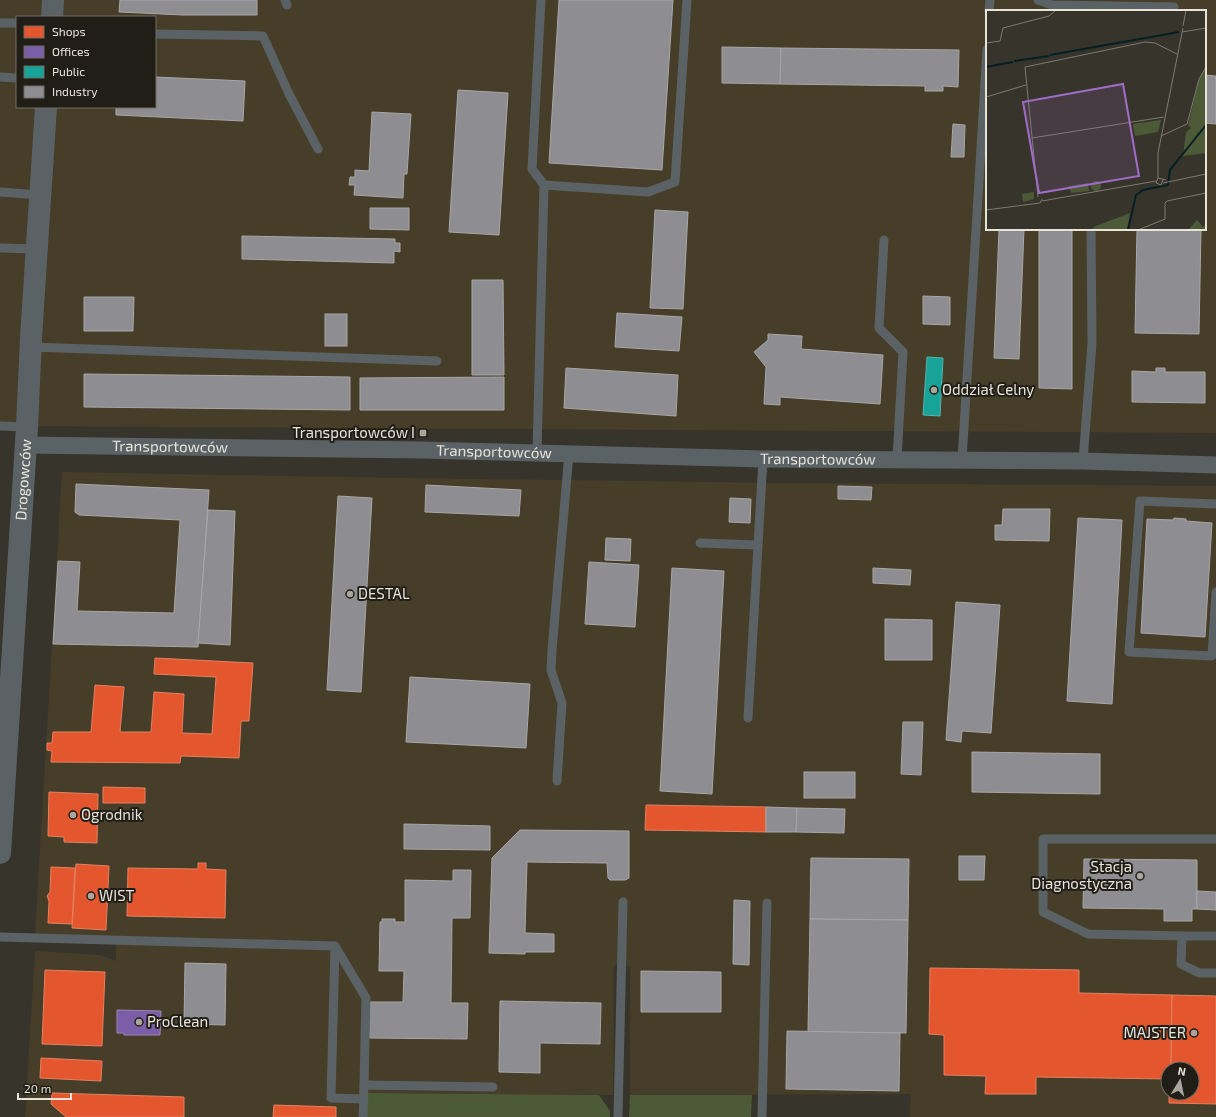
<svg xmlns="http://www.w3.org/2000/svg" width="1216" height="1117" font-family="'Exo 2',sans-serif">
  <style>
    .built { fill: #473e29; fill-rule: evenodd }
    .green { fill: #4d5a37 }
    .shops { fill: #e4572e; stroke: #e58162 }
    .offices { fill: #7b5ea7; stroke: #9c86b6 }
    .public { fill: #17a398; stroke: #56b6ac }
    .industry { fill: #8d8d92; stroke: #a8a7a8 }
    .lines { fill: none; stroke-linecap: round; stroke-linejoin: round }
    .service { stroke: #5b6266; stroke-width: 9 }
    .minor { stroke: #5b6266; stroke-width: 17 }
    .tertiary { stroke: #5b6266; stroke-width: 22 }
    .poi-dot { fill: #aaa69d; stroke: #211e17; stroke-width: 1.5 }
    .labels { text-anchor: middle; stroke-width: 4; stroke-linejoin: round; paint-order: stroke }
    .poi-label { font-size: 15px; fill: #e8e4da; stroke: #211e17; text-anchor: start }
    .street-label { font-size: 15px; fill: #e8e4da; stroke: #211e17 }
    .inset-river { fill: none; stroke: #052025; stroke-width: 2 }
    .inset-road { fill: none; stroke: #7e7a71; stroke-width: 1 }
    .view { fill: #a16cc8; fill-opacity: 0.15; stroke: #a16cc8; stroke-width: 2 }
    .inset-edge { fill: none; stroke: #e8e4da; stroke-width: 2 }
  </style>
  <rect width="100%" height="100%" fill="#37342b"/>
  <!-- built -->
  <g class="built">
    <path d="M0,0H1216V433L0,426ZM987,11H1205V229H987ZM17,17H155V107H17Z"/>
    <path d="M62,472L402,478L791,483L1216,486V1117H910L911,1094L630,1095V966L614,965L613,1095L358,1093V1117H25L35,951L100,955L116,961V938L35,935ZM1168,1069H1192V1093H1168Z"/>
  </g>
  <!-- green -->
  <g class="green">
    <polygon points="367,1093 599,1095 610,1111 610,1117 367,1117"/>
    <polygon points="630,1095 752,1095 751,1117 629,1117"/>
  </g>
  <!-- shops -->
  <g class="shops">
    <polygon points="155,658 253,663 249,721 241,721 239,758 181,756 180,763 51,762 52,751 47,750 47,743 52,743 53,732 91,732 95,685 124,687 120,732 151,732 154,692 184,694 182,733 212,734 216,677 154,674"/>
    <polygon points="103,787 145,788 145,803 103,803"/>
    <polygon points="49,792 98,794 97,843 64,842 64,837 48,836"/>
    <polygon points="646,805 766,807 766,832 645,830"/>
    <polygon points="198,863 206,863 206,869 226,870 225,918 127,916 128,868 198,869"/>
    <polygon points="76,864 109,866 106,930 72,928"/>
    <polygon points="51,867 75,868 72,924 48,923 49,901 47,896 50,892"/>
    <polygon points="930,968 1079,970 1079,993 1172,995 1171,1069 1168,1069 1168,1079 1036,1077 1036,1094 985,1094 986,1076 944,1075 944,1035 929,1034"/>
    <polygon points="45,970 105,972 102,1046 42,1044"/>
    <polygon points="1172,995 1216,996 1216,1104 1169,1103 1169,1093 1192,1093 1192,1069 1171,1069"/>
    <polygon points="41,1058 102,1061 101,1081 40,1078"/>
    <polygon points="52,1093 184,1097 184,1117 66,1117 51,1104"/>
    <polygon points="274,1105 336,1107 336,1117 273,1117"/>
  </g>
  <!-- offices -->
  <polygon class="offices" points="117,1010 161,1011 160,1035 124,1035 124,1033 117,1033"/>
  <!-- public -->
  <polygon class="public" points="927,357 943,358 940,416 923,415"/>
  <!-- industry -->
  <g class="industry">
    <polygon points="120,0 257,0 257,15 183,15 119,12"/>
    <polygon points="559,0 673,0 662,170 549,163"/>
    <polygon points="722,47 781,48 780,84 722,83"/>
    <polygon points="781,48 959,50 958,87 943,86 943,91 925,91 925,86 780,84"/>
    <polygon points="1205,75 1216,76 1216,124 1205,123"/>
    <polygon points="155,77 245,81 243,121 116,115 116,107 155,107"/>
    <polygon points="458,90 508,93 499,235 449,232"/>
    <polygon points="372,112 411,114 407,174 404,174 403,198 354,195 355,185 349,185 350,177 355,177 355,170 369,171"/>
    <polygon points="953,124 965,125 964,157 951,157"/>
    <polygon points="370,208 409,208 409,230 370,229"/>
    <polygon points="655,210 688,212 683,309 650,308"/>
    <polygon points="999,229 1024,229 1019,359 994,358"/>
    <polygon points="1039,229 1072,229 1072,389 1039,388"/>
    <polygon points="1137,229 1201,229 1199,334 1135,333"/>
    <polygon points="242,236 395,239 395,243 400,243 400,252 394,251 394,263 242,259"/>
    <polygon points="472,280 503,280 504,375 472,375"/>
    <polygon points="923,296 950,297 950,325 923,324"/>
    <polygon points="84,297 134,297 133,331 84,331"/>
    <polygon points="617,313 682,317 679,351 615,347"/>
    <rect x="325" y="314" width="22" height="32"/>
    <polygon points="768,334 802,336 801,349 883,355 880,404 780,397 780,405 764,404 766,367 754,352 768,340"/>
    <polygon points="566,368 678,375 676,416 564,408"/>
    <polygon points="1156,368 1165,368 1165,372 1205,372 1205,403 1132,402 1132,371 1156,372"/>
    <polygon points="84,374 350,377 350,410 84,407"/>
    <polygon points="504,377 504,410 360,410 360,378"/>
    <polygon points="76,484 209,490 198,647 53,644 58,561 80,562 77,611 174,613 180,520 79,515 75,512"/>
    <polygon points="426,485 521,490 519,516 425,512"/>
    <polygon points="838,486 872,487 871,500 838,499"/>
    <polygon points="338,496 372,498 361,692 327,690"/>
    <polygon points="730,498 751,499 750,523 729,522"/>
    <polygon points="1003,509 1050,509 1049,541 995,540 995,525 1002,525"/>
    <polygon points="208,510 235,511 230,645 198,643"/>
    <polygon points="1078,518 1122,520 1112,704 1067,701"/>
    <polygon points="1174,518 1186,519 1186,521 1212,523 1205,637 1141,633 1147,519 1173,520"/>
    <polygon points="606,538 631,539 630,561 605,560"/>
    <polygon points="589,562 639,565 635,627 585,624"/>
    <polygon points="672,568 724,571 712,794 660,791"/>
    <polygon points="873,568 911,570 910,585 873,583"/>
    <polygon points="956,602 1000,605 991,733 962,731 961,742 946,740"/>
    <polygon points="885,619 932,620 932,660 885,660"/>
    <polygon points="410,677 530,684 526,748 406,742"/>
    <polygon points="903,722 923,722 921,775 901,774"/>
    <polygon points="972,752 1100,754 1100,794 972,792"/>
    <rect x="804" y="772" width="51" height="26"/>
    <polygon points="766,807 797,808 796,832 766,832"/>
    <polygon points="797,808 845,809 844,833 796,832"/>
    <polygon points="404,824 490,826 490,850 404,849"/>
    <polygon points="520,830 629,831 629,878 625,880 610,880 608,878 607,863 527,862 525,933 554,934 554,952 525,952 525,954 489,953 492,858"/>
    <polygon points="959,856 985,856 984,880 959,880"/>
    <polygon points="811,858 909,859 908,920 810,919"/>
    <polygon points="1084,859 1197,860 1197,909 1192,909 1192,921 1164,921 1164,909 1083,908"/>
    <polygon points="453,870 471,870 470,918 452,918 451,1003 468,1003 467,1039 369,1038 370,1002 403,1002 404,971 379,971 380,922 382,922 382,919 395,919 395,922 405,922 405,880 453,881"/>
    <polygon points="1197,891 1216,892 1216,910 1197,909"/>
    <polygon points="734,900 750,901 749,965 733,964"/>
    <polygon points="810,919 908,920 906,1033 808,1032"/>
    <polygon points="185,963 226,964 225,1025 184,1024"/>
    <polygon points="641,971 721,972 721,1012 641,1012"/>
    <polygon points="500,1001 601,1003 600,1044 540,1043 540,1073 499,1072"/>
    <polygon points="787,1031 900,1033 899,1091 786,1089"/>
  </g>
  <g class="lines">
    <!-- service -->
    <g class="service">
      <polyline points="285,0 287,5"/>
      <polyline points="1038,0 1052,5 1174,7"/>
      <polyline points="989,11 990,0"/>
      <polyline points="0,23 17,23"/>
      <polyline points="155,34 263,36 289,94 318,149"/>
      <polyline points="0,77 17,78"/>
      <polyline points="544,185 648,192 675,182 687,0"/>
      <polyline points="0,192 40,195"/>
      <polyline points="884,240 879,328 903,352 897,459"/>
      <polyline points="0,248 37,249"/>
      <polyline points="31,347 437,361"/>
      <polyline points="0,426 27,427"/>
      <polyline points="537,452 544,185 532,169 541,0"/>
      <polyline points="962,460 987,49"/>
      <polyline points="1083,461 1092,343 1091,229"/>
      <polyline points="1216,504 1140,501 1129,652 1212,656 1216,592"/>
      <polyline points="700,543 757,545"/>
      <polyline points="748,718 763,459"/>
      <polyline points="557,781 562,703 551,670 552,650 569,453"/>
      <polyline points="1216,839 1043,839 1043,912 1088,934 1182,936 1181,964 1199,973 1216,973"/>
      <polyline points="1182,936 1216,936"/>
      <polyline points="0,937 335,946 331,1098 364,1099"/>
      <polyline points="335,946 366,998 364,1085"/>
      <polyline points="363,1117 364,1085 493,1087"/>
      <polyline points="618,1117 623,902"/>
      <polyline points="762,1117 767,903"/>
    </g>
    <!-- minor -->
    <path class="minor" id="s1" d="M25,445L421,450L763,459L1083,461L1216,465"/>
    <!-- tertiary -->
    <g class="tertiary">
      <polyline points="52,17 53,0"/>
      <path id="s2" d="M0,853L27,427L31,338L46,107"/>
    </g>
  </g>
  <!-- markers -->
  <g class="poi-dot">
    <circle cx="934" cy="390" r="4"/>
    <rect x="419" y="429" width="8" height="8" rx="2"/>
    <circle cx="350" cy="594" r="4"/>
    <circle cx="73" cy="815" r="4"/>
    <circle cx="1140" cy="876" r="4"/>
    <circle cx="91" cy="896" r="4"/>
    <circle cx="139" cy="1022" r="4"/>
    <circle cx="1194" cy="1033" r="4"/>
  </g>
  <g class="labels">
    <!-- poi labels -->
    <g class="poi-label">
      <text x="942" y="395">Oddział Celny</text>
      <text x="415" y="438" text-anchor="end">Transportowców I</text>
      <text x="358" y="599">DESTAL</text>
      <text x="81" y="820">Ogrodnik</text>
      <text x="1132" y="872" text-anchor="end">Stacja<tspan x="1132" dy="17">Diagnostyczna</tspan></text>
      <text x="99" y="901">WIST</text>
      <text x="147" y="1027">ProClean</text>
      <text x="1186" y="1038" text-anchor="end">MAJSTER</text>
    </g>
    <!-- street labels -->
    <g class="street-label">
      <text dy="5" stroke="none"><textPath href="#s1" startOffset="145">Transportowców</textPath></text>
      <text dy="5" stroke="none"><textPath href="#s1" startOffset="469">Transportowców</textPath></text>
      <text dy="5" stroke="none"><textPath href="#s1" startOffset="793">Transportowców</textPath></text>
      <text dy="5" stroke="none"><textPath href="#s2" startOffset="374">Drogowców</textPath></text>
    </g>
  </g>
  <!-- overview -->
  <g transform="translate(986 10)">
    <rect width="220" height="220" fill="#37342b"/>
    <path d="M220,58V143L197,146L200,122L205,118L202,115L213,69ZM175,110L172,122L149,126L147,114ZM105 176a5 5 0 1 1 10 0a5 5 0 1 1-10 0ZM102,173L103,181L85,183L83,176ZM48,182V189L37,192L36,184ZM144,203L141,220H104L110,216ZM211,210L217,217L220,214V220H215L217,217L213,220H202Z" fill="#4d5a37"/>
    <path class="inset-river" d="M64,45L193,22M28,51L63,46M0,57L27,52M142,220L150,185L157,180L182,175L184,160L220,115"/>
    <path class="inset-road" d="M197,16L200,0M17,18L63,6L70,0M196,22L220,18M0,33L14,31L17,18M0,87L40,75M175,126L201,114L213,69L220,57M46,128L178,107M172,168V143L197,18M177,170L175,175L170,173L172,168L180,170M177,173L220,164M52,187L39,57L159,32L169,33L191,44M56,191L170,171M0,200L54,193L56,189M152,220L179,209V193L181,191L220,183"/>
    <path class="view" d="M137,74L153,166L53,183L37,92Z"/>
    <rect width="220" height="220" class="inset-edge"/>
  </g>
  <!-- legend -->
  <rect x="16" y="16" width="140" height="92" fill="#211e17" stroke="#716d65"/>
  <rect x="24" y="26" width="20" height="12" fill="#e4572e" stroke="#716d65"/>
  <text x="52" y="36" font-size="12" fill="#e8e4da">Shops</text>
  <rect x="24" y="46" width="20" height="12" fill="#7b5ea7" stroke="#716d65"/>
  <text x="52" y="56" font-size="12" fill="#e8e4da">Offices</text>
  <rect x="24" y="66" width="20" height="12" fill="#17a398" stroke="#716d65"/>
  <text x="52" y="76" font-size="12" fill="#e8e4da">Public</text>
  <rect x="24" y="86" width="20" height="12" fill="#8d8d92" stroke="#716d65"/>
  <text x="52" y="96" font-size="12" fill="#e8e4da">Industry</text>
  <!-- north arrow -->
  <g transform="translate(1180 1081) rotate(10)"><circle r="19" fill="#211e17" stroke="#716d65"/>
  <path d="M0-3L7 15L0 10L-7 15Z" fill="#aaa69d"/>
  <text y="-6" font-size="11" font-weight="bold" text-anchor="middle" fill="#e8e4da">N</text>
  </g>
  <!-- scale -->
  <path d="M18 1093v6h53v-6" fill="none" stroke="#e8e4da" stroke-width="2"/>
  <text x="24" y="1093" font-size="12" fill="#e8e4da" stroke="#211e17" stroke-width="3" paint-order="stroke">20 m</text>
</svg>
